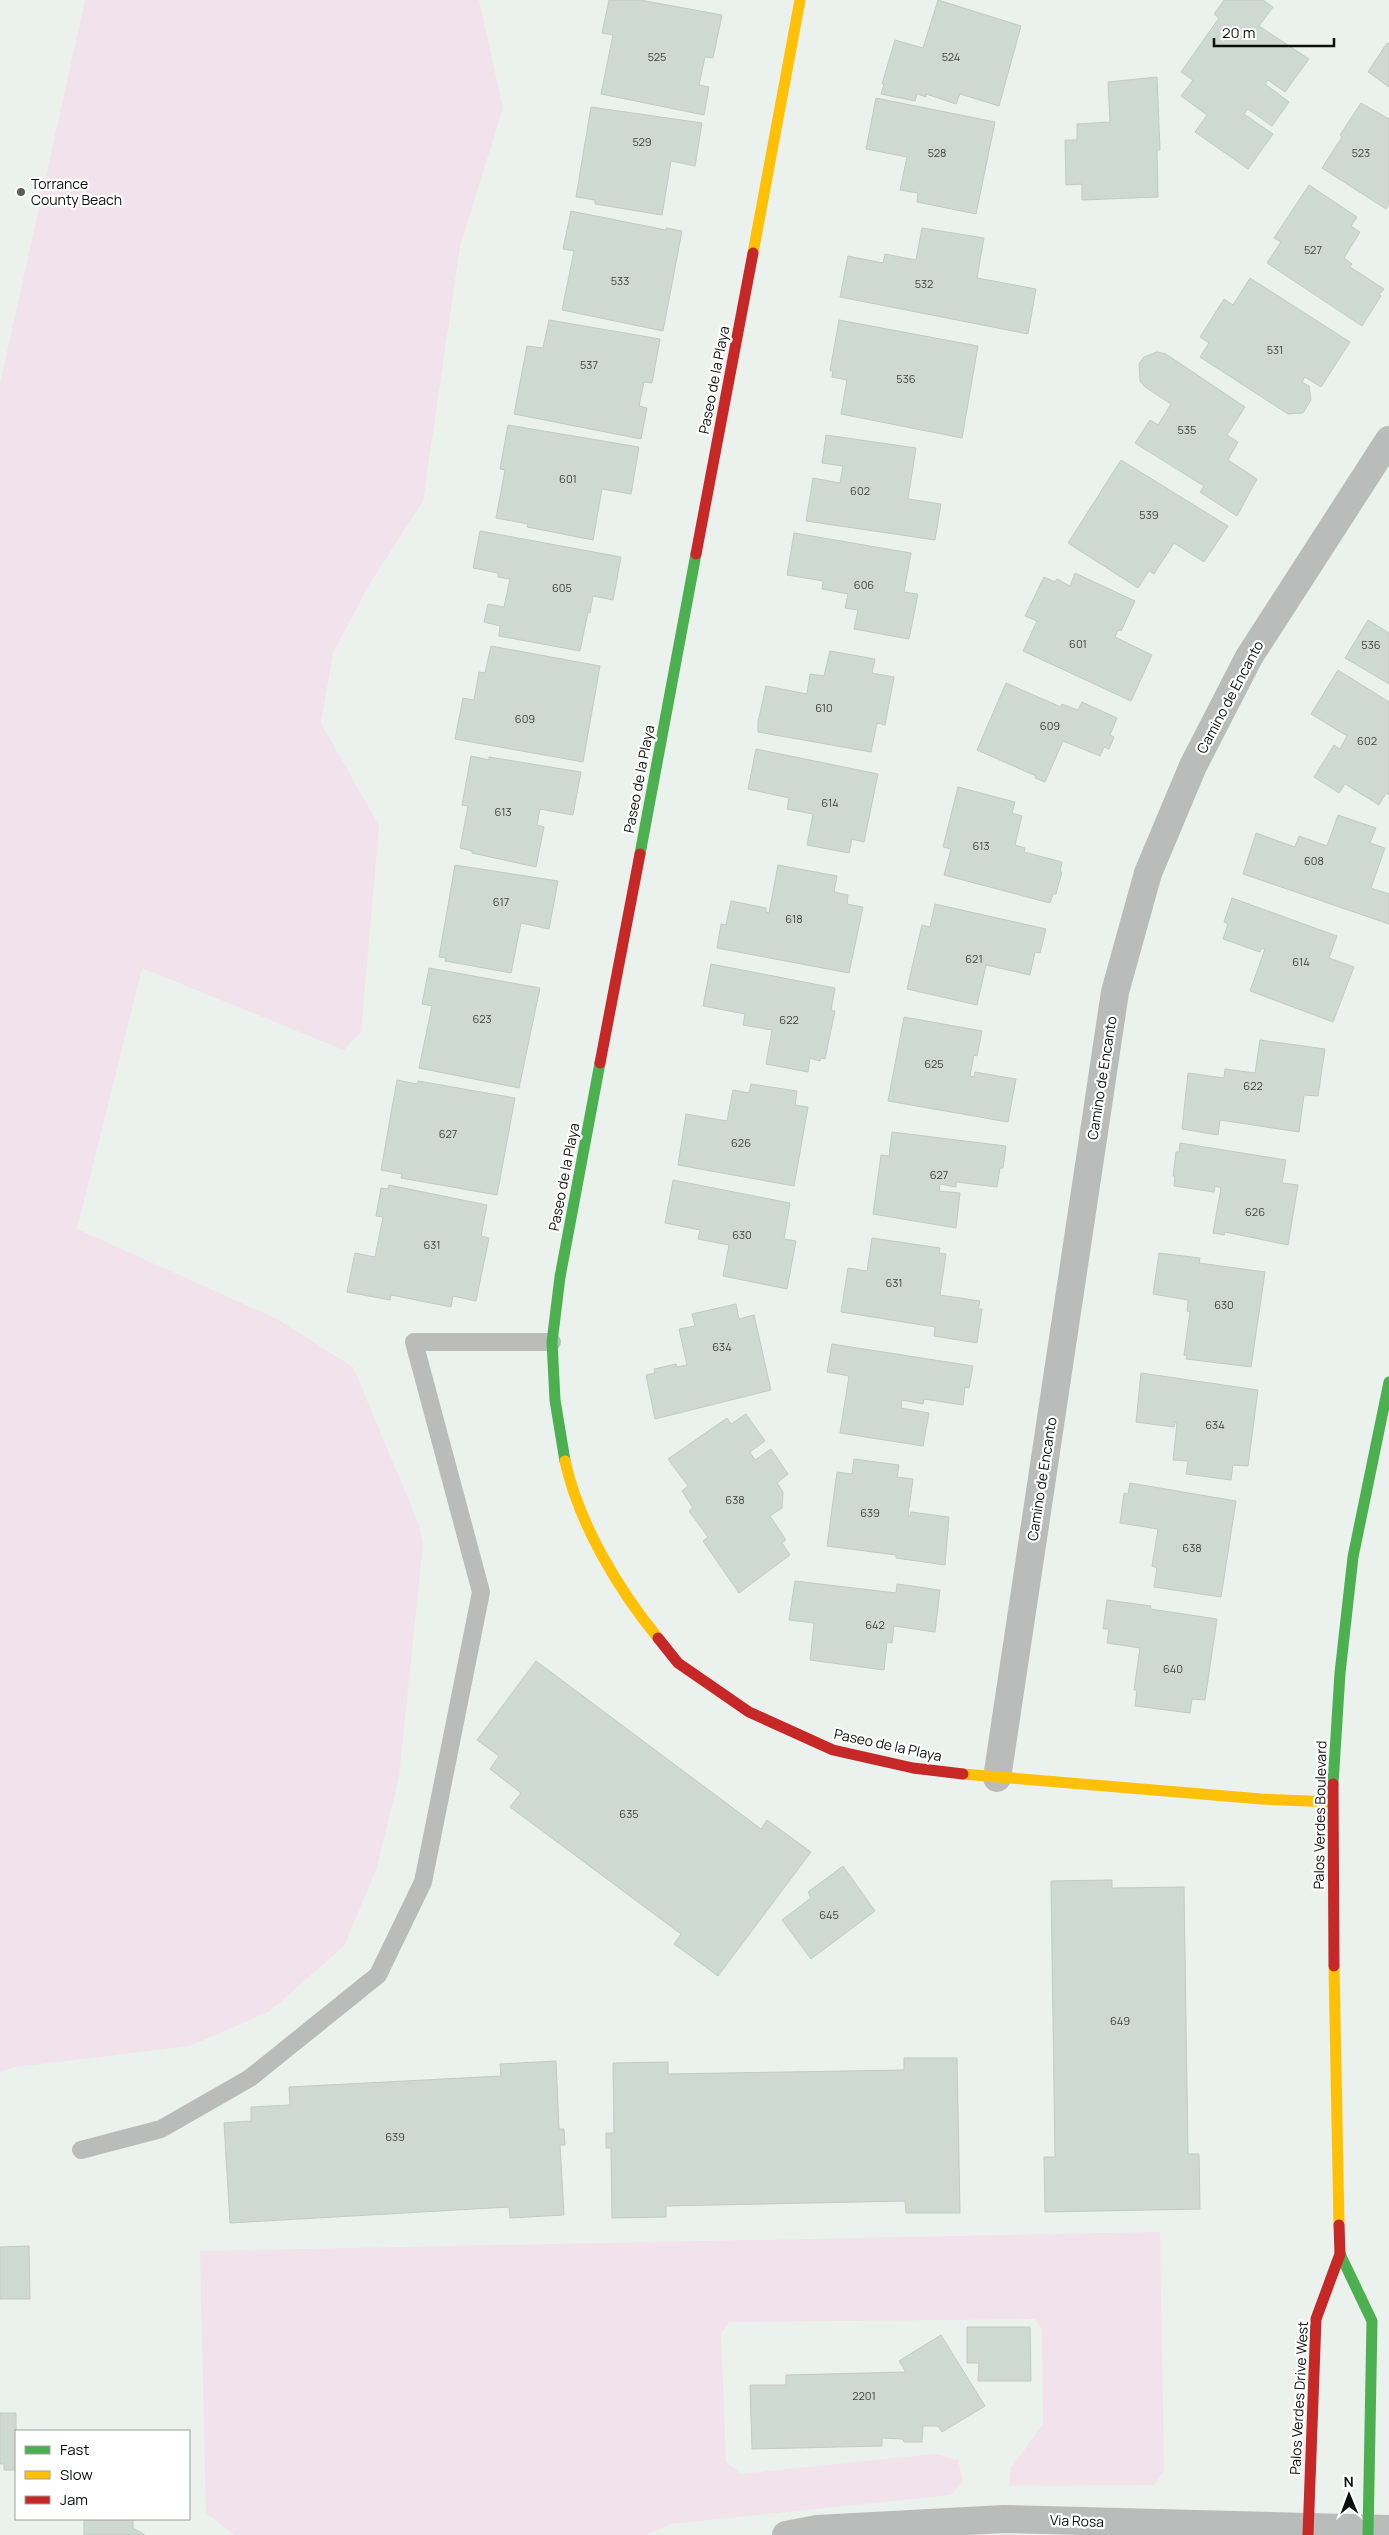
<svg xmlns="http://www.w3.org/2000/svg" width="1389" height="2535" font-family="Manrope,sans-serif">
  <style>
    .green { fill: #f2e2ec }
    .building { fill: #ced9d2; stroke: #c4c9c6 }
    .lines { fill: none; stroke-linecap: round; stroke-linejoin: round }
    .lane { stroke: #babcbb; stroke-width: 18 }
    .street { stroke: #babcbb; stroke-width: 28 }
    .fast { stroke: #4caf50; stroke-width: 11 }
    .slow { stroke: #ffc107; stroke-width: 11 }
    .jam { stroke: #c62828; stroke-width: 11 }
    .poi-dot { fill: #595d5b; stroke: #fff; stroke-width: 2 }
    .labels { text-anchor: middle; stroke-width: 4.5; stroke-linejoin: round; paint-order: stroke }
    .number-label { font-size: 11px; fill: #3c413e }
    .poi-label { font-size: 14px; fill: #0b0e0c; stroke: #fff; text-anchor: start }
    .street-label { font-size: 14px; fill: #0b0e0c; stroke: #fff }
  </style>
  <rect width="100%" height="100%" fill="#ebf1ed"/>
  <!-- green -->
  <g class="green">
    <polygon points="85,0 479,0 503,108 460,246 423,501 367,588 333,653 321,723 379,826 361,1032 344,1050 142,968 77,1229 277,1319 353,1367 419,1525 423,1543 399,1777 376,1870 344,1946 270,2011 190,2046 15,2067 0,2072 0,384"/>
    <polygon points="1160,2232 1164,2470 1154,2485 1009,2486 1011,2468 1043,2424 1042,2329 1034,2319 729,2322 721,2333 726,2462 741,2474 935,2454 958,2460 963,2482 951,2495 670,2524 646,2535 235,2535 206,2513 200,2251"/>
  </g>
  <!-- building -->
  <g class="building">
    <polygon points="609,0 640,0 722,15 713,58 705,57 699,85 709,87 704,115 601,94 613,35 602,33"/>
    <polygon points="938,0 1021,26 999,106 960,94 956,104 926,94 926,97 917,94 915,101 881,94 884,84 882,84 895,40 923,48"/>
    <polygon points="1224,0 1263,0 1273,7 1259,26 1309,59 1285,92 1268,80 1265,84 1289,102 1272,126 1248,109 1244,114 1273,134 1248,169 1195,132 1207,115 1181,96 1193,80 1181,72 1219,18 1214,14"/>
    <polygon points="1387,43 1389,44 1389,87 1368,72"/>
    <polygon points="1157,77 1160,150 1157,150 1158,197 1082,200 1082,184 1066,185 1065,140 1077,140 1077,124 1110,122 1108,82"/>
    <polygon points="876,98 995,122 976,214 917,202 918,193 900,190 907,157 866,149"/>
    <polygon points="1361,103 1389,119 1389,204 1386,209 1322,168 1342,137 1340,135"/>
    <polygon points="591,107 702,123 695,166 671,161 662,215 595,204 595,200 576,197"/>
    <polygon points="1309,185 1357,217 1351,226 1360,232 1344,258 1352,264 1350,267 1384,289 1379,295 1381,296 1362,326 1267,263 1281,242 1274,238"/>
    <polygon points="571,211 666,230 666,228 682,231 663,331 562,310 574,251 563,249"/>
    <polygon points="922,228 984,238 977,278 1036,289 1028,334 840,297 848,256 883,263 885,254 916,260"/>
    <polygon points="1250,278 1350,342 1321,387 1305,377 1302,382 1309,386 1311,400 1303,413 1288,414 1200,357 1209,343 1200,337 1224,299 1233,305"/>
    <polygon points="549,320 660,339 652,383 644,382 639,406 647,408 641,439 514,414 527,346 543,348"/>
    <polygon points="839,320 978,346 962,438 841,414 847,380 832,377 833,371 830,371"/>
    <polygon points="1157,352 1166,354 1245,407 1227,435 1238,442 1228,460 1257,479 1237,516 1200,492 1204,486 1135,443 1150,420 1158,425 1171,404 1145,387 1140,381 1139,364 1144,357"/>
    <polygon points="508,425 639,447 631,494 602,489 593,540 527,527 528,524 496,518 505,470 500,469"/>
    <polygon points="826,435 916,448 908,499 941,504 935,540 806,521 813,478 840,483 843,466 822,463"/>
    <polygon points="1121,460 1228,526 1204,562 1174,543 1154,574 1149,571 1138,588 1068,543"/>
    <polygon points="480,531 621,557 613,600 593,596 590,613 588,612 580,651 499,636 500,626 484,622 488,604 504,607 510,579 498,577 498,573 473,568"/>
    <polygon points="794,533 911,553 904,592 918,594 909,639 854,629 858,610 845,608 848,594 822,589 823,581 787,575"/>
    <polygon points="1075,573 1135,601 1121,631 1118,630 1115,637 1152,655 1131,701 1023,651 1037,621 1025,616 1044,577 1055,582 1057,579 1070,586"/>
    <polygon points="1368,620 1389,633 1389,684 1345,658"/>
    <polygon points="491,646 600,666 583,762 455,739 463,698 474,700 479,672 485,673"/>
    <polygon points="830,651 875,659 872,673 894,677 885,725 877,723 871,752 758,732 758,722 766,686 807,694 810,674 824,676"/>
    <polygon points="1338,670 1389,702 1389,795 1386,793 1379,805 1345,784 1339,793 1314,777 1334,745 1340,749 1347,736 1311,714"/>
    <polygon points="1006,683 1061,707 1062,704 1078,710 1082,702 1117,718 1110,735 1114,737 1109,749 1104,747 1100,756 1063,741 1045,782 1035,778 1036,776 977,750"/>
    <polygon points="756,749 878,774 864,842 852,839 849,853 807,845 813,814 787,809 789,798 748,789"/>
    <polygon points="471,756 489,760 489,757 581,772 573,815 540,809 537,825 544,827 536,867 472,853 472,851 460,848 468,806 462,805"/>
    <polygon points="958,787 1015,802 1012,813 1022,816 1015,845 1025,848 1024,852 1062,862 1060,872 1062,872 1056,894 1053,894 1050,903 944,875 951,849 943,847"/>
    <polygon points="1338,815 1376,828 1370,843 1385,848 1371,888 1389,894 1389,924 1243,874 1256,833 1295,847 1299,836 1327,846"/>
    <polygon points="455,865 558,881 549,929 521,923 511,973 445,961 446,958 439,957"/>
    <polygon points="778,865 837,876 834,892 848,895 847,904 863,907 849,973 717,948 721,924 726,925 731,901 766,908 766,912 769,913"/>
    <polygon points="1232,898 1337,936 1329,958 1354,967 1333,1022 1250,991 1265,949 1262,948 1260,952 1223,939 1228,924 1224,922"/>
    <polygon points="935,904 1046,929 1040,953 1035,952 1030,975 986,965 977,1005 907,989 922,925 930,927"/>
    <polygon points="711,964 835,988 831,1010 835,1011 825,1059 821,1058 820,1061 810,1058 808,1072 766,1064 772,1030 743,1025 745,1014 703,1006"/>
    <polygon points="429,968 540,988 519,1088 419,1068 432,1006 422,1004"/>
    <polygon points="904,1017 982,1031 977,1056 974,1055 970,1076 974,1077 975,1072 1016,1079 1008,1122 888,1101"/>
    <polygon points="1260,1040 1325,1049 1318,1096 1304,1095 1299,1132 1220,1120 1218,1135 1182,1129 1188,1073 1224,1078 1225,1069 1255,1073"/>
    <polygon points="397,1080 417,1084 418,1081 515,1098 497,1195 401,1178 402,1174 381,1170"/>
    <polygon points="751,1084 797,1091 795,1105 808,1107 794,1186 678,1165 686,1114 727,1121 733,1090 749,1093"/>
    <polygon points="892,1132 1006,1146 1003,1168 1000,1168 997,1187 956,1182 956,1187 940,1184 939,1191 960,1193 956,1228 873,1214 881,1155 889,1156"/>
    <polygon points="1180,1143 1286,1160 1282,1183 1298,1185 1288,1245 1225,1232 1224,1235 1213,1233 1221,1188 1215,1186 1214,1192 1174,1186 1175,1176 1173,1176 1176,1152 1179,1152"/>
    <polygon points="673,1180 790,1203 784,1239 796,1241 787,1289 723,1276 729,1245 698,1239 700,1230 665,1223"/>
    <polygon points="389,1185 487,1205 481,1236 489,1238 476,1301 453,1296 451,1307 391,1295 390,1300 347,1292 355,1253 375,1257 383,1217 376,1216 381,1188 388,1189"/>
    <polygon points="872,1238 940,1248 939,1253 946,1254 940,1295 980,1301 978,1309 982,1309 977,1343 934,1336 935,1327 841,1312 848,1268 867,1271"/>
    <polygon points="1159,1253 1200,1258 1199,1263 1265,1272 1251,1367 1186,1359 1187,1356 1184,1355 1190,1312 1187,1311 1188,1300 1153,1294"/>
    <polygon points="736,1304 739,1319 754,1315 771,1390 655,1419 646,1375 655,1373 654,1369 676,1364 677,1367 687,1365 679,1329 695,1326 692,1314"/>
    <polygon points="832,1344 973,1366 969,1388 965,1387 963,1405 924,1399 923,1404 902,1400 901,1408 929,1413 923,1446 840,1433 849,1376 827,1372"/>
    <polygon points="1141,1373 1258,1390 1248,1466 1233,1465 1231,1480 1186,1474 1188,1461 1173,1460 1177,1423 1175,1422 1174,1427 1136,1422"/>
    <polygon points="746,1414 765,1441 750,1452 755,1460 771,1449 788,1474 777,1483 783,1492 782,1508 770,1516 786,1540 782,1543 790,1555 739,1593 703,1541 708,1537 689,1511 693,1508 682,1491 688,1486 668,1459 727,1418 731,1424"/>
    <polygon points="854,1459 899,1465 897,1477 913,1479 908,1515 910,1516 911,1512 949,1517 945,1565 896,1558 896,1555 827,1546 837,1472 852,1474"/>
    <polygon points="1130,1483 1236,1501 1221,1597 1154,1587 1157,1568 1152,1566 1158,1529 1120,1523 1124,1493 1128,1494"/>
    <polygon points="795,1581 896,1593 897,1584 940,1590 935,1632 894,1626 892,1643 887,1642 884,1670 810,1660 814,1623 789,1620"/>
    <polygon points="1107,1600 1151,1606 1150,1609 1217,1619 1205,1700 1192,1699 1190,1713 1135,1706 1137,1690 1134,1690 1140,1648 1107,1643 1109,1629 1103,1629"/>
    <polygon points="536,1661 761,1829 767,1820 811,1852 718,1976 674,1944 681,1934 510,1807 521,1793 490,1769 499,1756 477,1740"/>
    <polygon points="843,1866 875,1911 811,1959 782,1920 811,1898 808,1892"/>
    <polygon points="1112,1880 1112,1888 1184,1887 1188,2154 1199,2154 1200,2209 1045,2212 1044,2157 1055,2157 1051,1881"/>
    <polygon points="904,2058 957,2058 960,2213 906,2213 905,2201 666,2206 666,2217 612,2218 611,2148 606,2148 606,2133 614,2133 613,2063 668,2062 668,2074 904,2070"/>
    <polygon points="556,2061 559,2129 564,2129 565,2145 560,2145 564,2215 510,2218 509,2207 230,2223 224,2123 251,2121 251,2107 290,2105 289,2087 501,2076 500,2064"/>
    <polygon points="29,2246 30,2299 0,2299 0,2247"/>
    <polygon points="967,2327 1030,2327 1031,2381 978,2381 979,2363 967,2363"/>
    <polygon points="941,2335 985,2406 942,2432 938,2426 923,2426 922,2442 904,2442 903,2439 882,2438 882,2446 752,2449 750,2385 786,2385 786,2375 906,2372 899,2361"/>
    <polygon points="0,2413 16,2413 16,2470 4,2470 4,2464 0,2464"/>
    <polygon points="84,2519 133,2519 133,2528 145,2535 84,2535"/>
  </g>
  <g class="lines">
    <!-- lane -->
    <polyline class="lane" points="81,2150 161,2129 250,2078 378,1975 423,1882 481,1592 414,1342 552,1342"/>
    <!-- street -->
    <g class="street">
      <polyline points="997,1778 1115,992 1148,873 1193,766 1249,657 1389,440"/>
      <polyline points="786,2535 817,2529 1004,2519 1389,2529"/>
    </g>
    <!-- fast -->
    <g class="fast">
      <polyline points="640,854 696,554"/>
      <polyline points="565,1461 555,1400 552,1342 560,1277 600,1063"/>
      <polyline points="1333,1784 1340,1673 1353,1557 1389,1382"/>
      <polyline points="1340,2254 1372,2321 1368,2535"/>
    </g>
    <!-- slow -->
    <g class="slow">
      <polyline points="753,253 800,0"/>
      <path d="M565,1461C579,1524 618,1589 658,1638"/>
      <polyline points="963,1774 1261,1799 1332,1802"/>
      <polyline points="1334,1966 1339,2225"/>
    </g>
    <!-- jam -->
    <g class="jam">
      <polyline points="696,554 753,253"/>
      <polyline points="600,1063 640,854"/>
      <polyline points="658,1638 678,1663 749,1712 833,1750 913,1768 963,1774"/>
      <polyline points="1333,1784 1334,1966"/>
      <polyline points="1308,2535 1316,2319 1340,2254 1339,2225"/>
    </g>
  </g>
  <!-- markers -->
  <circle class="poi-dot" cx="21" cy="192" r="5"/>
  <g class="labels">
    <!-- number labels -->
    <g class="number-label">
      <text x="657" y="61">525</text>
      <text x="951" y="61">524</text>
      <text x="642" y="146">529</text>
      <text x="937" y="157">528</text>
      <text x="1361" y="157">523</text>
      <text x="1313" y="254">527</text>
      <text x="620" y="285">533</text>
      <text x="924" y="288">532</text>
      <text x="1275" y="354">531</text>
      <text x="589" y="369">537</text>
      <text x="906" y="383">536</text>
      <text x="1187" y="434">535</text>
      <text x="568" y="483">601</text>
      <text x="860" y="495">602</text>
      <text x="1149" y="519">539</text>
      <text x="864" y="589">606</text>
      <text x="562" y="592">605</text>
      <text x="1078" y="648">601</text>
      <text x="1371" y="649">536</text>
      <text x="824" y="712">610</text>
      <text x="525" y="723">609</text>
      <text x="1050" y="730">609</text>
      <text x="1367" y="745">602</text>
      <text x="830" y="807">614</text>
      <text x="503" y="816">613</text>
      <text x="981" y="850">613</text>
      <text x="1314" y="865">608</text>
      <text x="501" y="906">617</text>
      <text x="794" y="923">618</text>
      <text x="974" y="963">621</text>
      <text x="1301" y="966">614</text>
      <text x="482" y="1023">623</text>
      <text x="789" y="1024">622</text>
      <text x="934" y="1068">625</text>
      <text x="1253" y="1090">622</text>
      <text x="448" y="1138">627</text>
      <text x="741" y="1147">626</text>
      <text x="939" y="1179">627</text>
      <text x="1255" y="1216">626</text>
      <text x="742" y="1239">630</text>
      <text x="432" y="1249">631</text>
      <text x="894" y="1287">631</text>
      <text x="1224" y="1309">630</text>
      <text x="722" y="1351">634</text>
      <text x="1215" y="1429">634</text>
      <text x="735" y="1504">638</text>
      <text x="870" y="1517">639</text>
      <text x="1192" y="1552">638</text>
      <text x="875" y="1629">642</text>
      <text x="1173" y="1673">640</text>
      <text x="629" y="1818">635</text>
      <text x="829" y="1919">645</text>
      <text x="1120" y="2025">649</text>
      <text x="395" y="2141">639</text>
      <text x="864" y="2400">2201</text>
    </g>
    <!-- poi labels -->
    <g class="poi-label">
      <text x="31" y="189">Torrance<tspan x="31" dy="16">County Beach</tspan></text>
    </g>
    <!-- street labels -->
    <g class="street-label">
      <text transform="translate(714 380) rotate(-79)" y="5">Paseo de la Playa</text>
      <text transform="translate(1230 697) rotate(-62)" y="5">Camino de Encanto</text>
      <text transform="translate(639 779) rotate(-79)" y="5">Paseo de la Playa</text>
      <text transform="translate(1102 1078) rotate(-81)" y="5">Camino de Encanto</text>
      <text transform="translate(564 1177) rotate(-79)" y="5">Paseo de la Playa</text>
      <text transform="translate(1042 1479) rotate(-81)" y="5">Camino de Encanto</text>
      <text transform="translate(888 1745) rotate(12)" y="5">Paseo de la Playa</text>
      <text transform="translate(1320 1815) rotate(-89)" y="5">Palos Verdes Boulevard</text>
      <text transform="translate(1299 2398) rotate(-87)" y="5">Palos Verdes Drive West</text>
      <text transform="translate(1077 2521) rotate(2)" y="5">Via Rosa</text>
    </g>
  </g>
  <!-- legend -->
  <rect x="15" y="2430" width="175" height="90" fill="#ffffff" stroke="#9d9f9e"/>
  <rect x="25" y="2446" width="25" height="8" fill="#4caf50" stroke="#9d9f9e"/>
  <text x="60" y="2455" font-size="15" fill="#0b0e0c">Fast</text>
  <rect x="25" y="2471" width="25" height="8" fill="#ffc107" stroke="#9d9f9e"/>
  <text x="60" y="2480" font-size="15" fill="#0b0e0c">Slow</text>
  <rect x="25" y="2496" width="25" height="8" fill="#c62828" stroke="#9d9f9e"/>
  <text x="60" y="2505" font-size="15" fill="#0b0e0c">Jam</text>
  <!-- north arrow -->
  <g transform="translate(1349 2495) rotate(359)" stroke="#ffffff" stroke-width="4" paint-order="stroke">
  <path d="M0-4L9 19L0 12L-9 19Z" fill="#0b0e0c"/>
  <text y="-8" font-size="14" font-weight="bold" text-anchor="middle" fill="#0b0e0c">N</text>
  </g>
  <!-- scale -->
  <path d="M1214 38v8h120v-8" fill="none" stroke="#0b0e0c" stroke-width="2.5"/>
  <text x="1222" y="38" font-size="15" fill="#0b0e0c" stroke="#ffffff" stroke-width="4" paint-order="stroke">20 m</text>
</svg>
